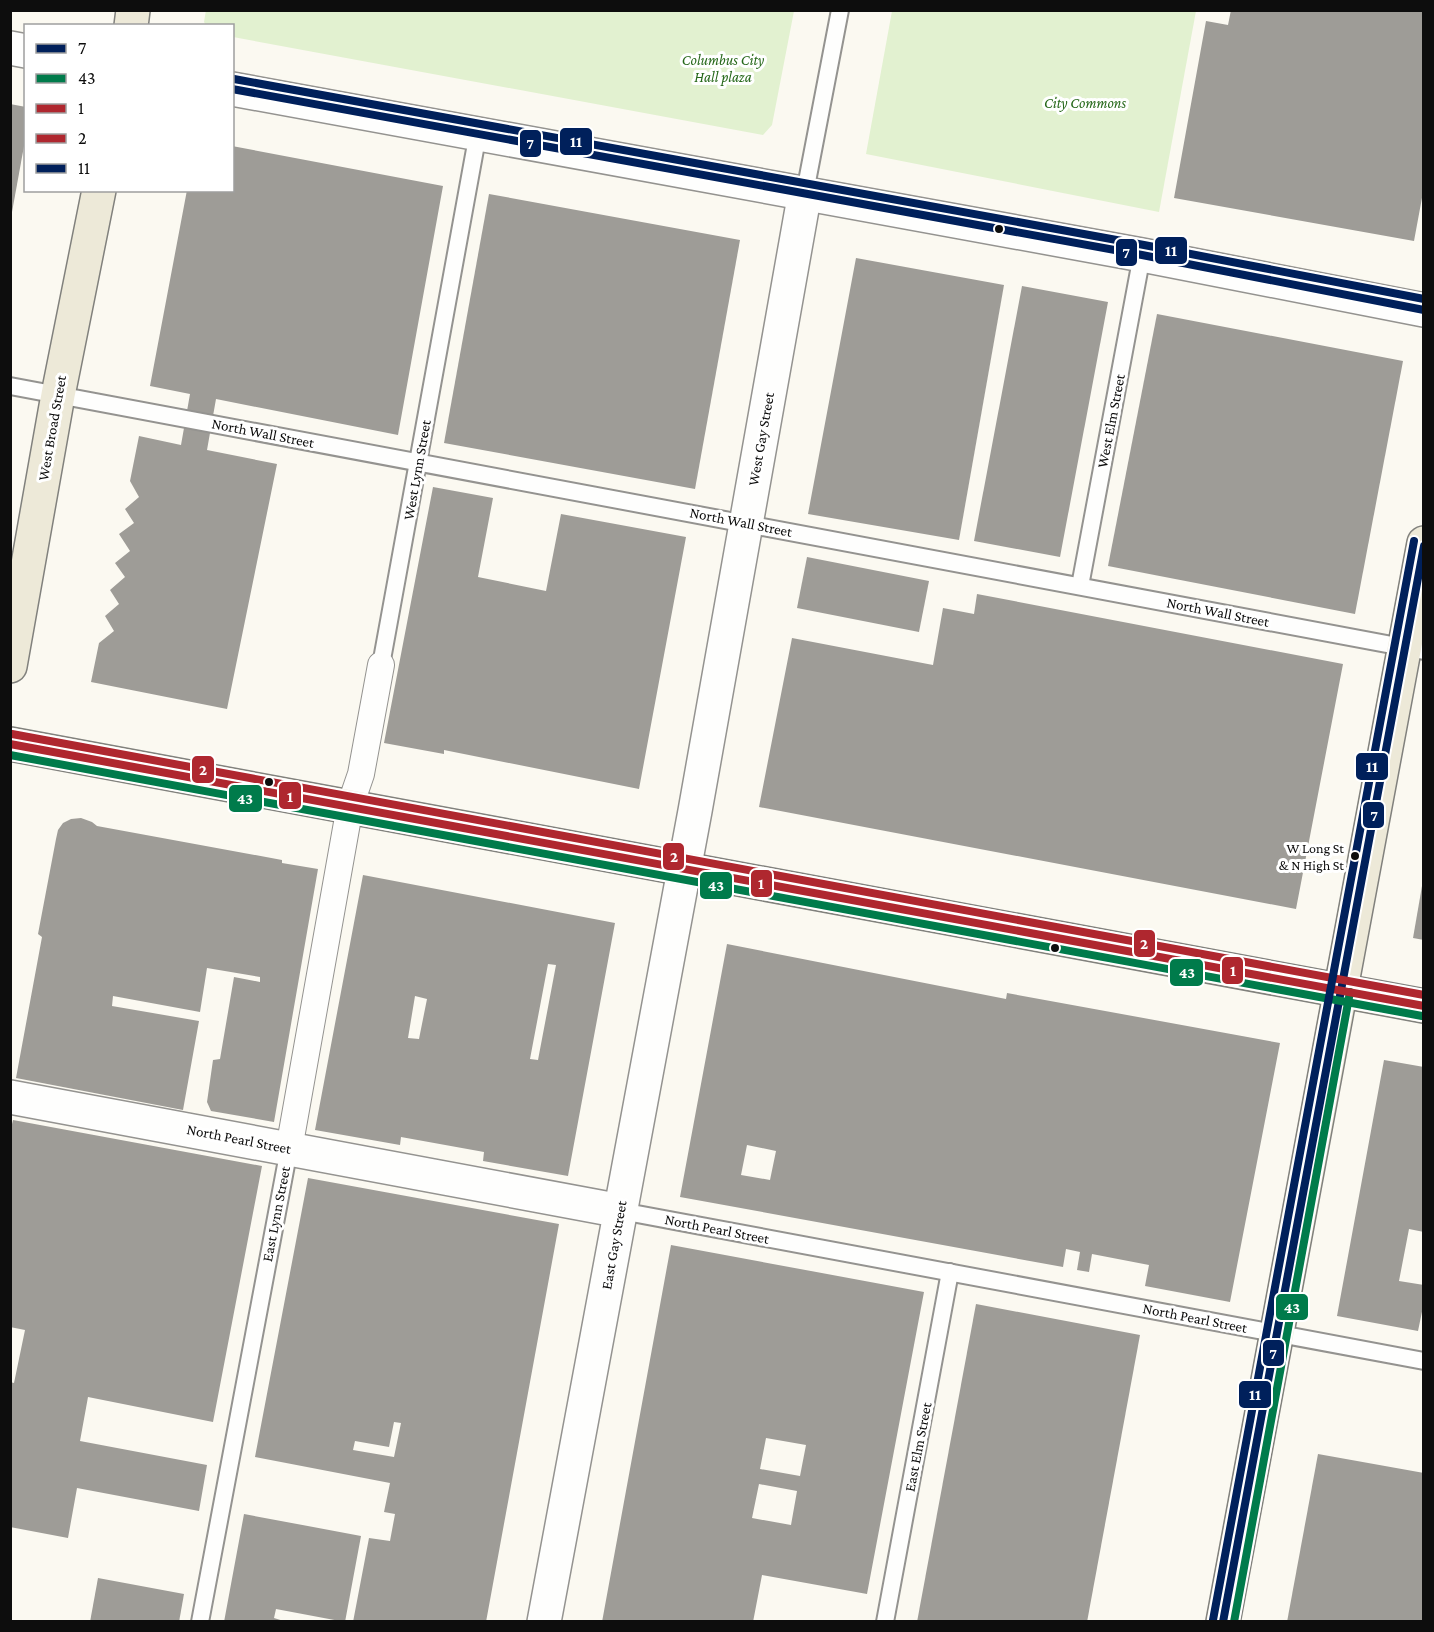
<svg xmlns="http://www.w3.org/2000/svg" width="1434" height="1632" font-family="'Crimson Pro',serif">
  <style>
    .green { fill: #e2f1d0 }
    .building { fill: #9e9c97; fill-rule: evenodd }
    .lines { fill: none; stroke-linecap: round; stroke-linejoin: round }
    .service-casing { stroke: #949390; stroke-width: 20 }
    .pedestrian-casing { stroke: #949390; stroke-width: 28 }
    .minor-casing { stroke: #949390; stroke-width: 36 }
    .tertiary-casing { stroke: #949390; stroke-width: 36 }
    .primary-casing { stroke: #81817d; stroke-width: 36 }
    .service { stroke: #fefefd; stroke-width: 16 }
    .pedestrian { stroke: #fefefd; stroke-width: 26 }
    .minor { stroke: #fefefd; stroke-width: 33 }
    .tertiary { stroke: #fefefd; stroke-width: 33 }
    .primary { stroke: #ede9d8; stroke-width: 33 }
    .bus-1-casing { stroke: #fff; stroke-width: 12 }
    .bus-2-casing { stroke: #fff; stroke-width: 12 }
    .bus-3-casing { stroke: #fff; stroke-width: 12 }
    .bus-4-casing { stroke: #fff; stroke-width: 12 }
    .bus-5-casing { stroke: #fff; stroke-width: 12 }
    .bus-1 { stroke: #00205b; stroke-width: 8 }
    .bus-2 { stroke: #007b4b; stroke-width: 8 }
    .bus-3 { stroke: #af272f; stroke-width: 8 }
    .bus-4 { stroke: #af272f; stroke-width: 8 }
    .bus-5 { stroke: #00205b; stroke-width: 8 }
    .bus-dot { fill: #0d0d0d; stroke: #fff; stroke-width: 2 }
    .labels { text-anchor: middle; stroke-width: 6; stroke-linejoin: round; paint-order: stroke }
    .bus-label { font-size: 14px; fill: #0d0d0d; stroke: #fff; text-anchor: end }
    .park-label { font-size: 15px; font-style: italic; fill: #26681a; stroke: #fff }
    .street-label { font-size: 15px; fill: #0d0d0d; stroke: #fff }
    .line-badge { stroke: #fff; stroke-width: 2 }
    .badge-label { font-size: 16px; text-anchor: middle; font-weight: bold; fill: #fff }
  </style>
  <rect width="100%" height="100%" fill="#fbf9f1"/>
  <!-- green -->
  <g class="green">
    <polygon points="206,10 794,10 794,11 772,125 763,135 233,37 232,26 206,25 204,22"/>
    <polygon points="892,11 1196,11 1159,212 866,154"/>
  </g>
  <!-- building -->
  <g class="building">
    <polygon points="1231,10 1424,10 1424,187 1414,241 1174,198 1206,21 1228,25"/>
    <polygon points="10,104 26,107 26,135 12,212 10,212"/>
    <polygon points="232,146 443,186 398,435 216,399 207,450 277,464 227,709 91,682 99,643 114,631 105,616 119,604 110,590 125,577 115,563 130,551 119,534 134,523 125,509 139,497 130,481 139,436 181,445 190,394 150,386 187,190 232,190"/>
    <polygon points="489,194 740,240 695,489 444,443"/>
    <polygon points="856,258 1004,285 959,540 808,514"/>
    <polygon points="1022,286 1108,302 1060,557 974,541"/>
    <polygon points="1157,314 1403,361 1355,614 1108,566"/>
    <polygon points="433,487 493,498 478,577 546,591 561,514 686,537 639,789 444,750 444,754 384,743"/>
    <polygon points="807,557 929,581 919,632 797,608"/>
    <polygon points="977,594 1343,664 1296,909 759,807 792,638 933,665 943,608 974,614"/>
    <polygon points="81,818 92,822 97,826 282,860 282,863 318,869 274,1122 211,1111 207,1102 213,1060 220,1059 234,977 260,982 260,977 207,968 200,1012 113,996 112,1006 199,1021 183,1110 16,1078 42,937 38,934 56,839 58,830 63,823 71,819"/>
    <path d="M363,875L615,923L568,1176L483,1161L484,1152L401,1137L400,1145L315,1130ZM548,964L556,965L538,1060L530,1059ZM415,996L427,999L419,1039L408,1038Z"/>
    <polygon points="1422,886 1424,886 1424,940 1413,938"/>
    <path d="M727,944L1006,999L1007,993L1280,1043L1230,1302L1145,1286L1149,1265L1092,1254L1089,1272L1077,1270L1080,1252L1066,1249L1063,1267L680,1197ZM747,1145L776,1151L770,1180L741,1175Z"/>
    <polygon points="1384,1060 1424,1067 1424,1165 1422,1173 1424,1173 1424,1232 1409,1229 1399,1281 1424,1285 1424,1302 1418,1331 1337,1316"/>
    <polygon points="13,1120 262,1166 213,1422 88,1397 80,1441 207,1465 199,1511 77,1488 68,1538 10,1527 10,1382 14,1383 25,1330 10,1327 10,1132"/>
    <path d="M308,1178L559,1224L486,1622H353L369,1538L390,1541L395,1514L384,1512L390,1483L255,1457ZM394,1422L401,1423L394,1457L353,1450L355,1441L389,1447Z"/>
    <path d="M671,1245L924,1292L867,1594L762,1575L753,1622H602ZM766,1438L806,1445L800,1476L760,1469ZM759,1484L797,1491L791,1525L752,1518Z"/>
    <polygon points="976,1304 1140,1335 1087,1622 917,1622"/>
    <polygon points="1318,1454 1424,1473 1424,1622 1287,1622"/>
    <polygon points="244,1514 361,1536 345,1622 276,1609 274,1618 287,1622 224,1622"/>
    <polygon points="98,1578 184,1594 179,1622 90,1622"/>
  </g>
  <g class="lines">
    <defs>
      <g id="service">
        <polyline points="805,192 840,10"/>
        <polyline points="10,386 1424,651"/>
        <polyline points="1080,586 1142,255"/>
        <polyline points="381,665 478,133"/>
        <polyline points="621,1211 1424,1361"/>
        <polyline points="200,1622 289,1149"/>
        <polyline points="885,1622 950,1272"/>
      </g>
      <polyline id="pedestrian" points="289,1149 350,806 361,774 381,665"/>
      <polyline id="minor" points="10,1097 621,1211"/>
      <g id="tertiary">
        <polyline points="10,48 26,51"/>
        <polyline points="232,89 1142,255 1424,310"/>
        <polyline points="544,1622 695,811 805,192"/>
      </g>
      <g id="primary">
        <polyline points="131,26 133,10"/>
        <polyline points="10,666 58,395 99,190"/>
        <polyline points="10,744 1424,1006"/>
        <polyline points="1223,1622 1424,543"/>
      </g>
    </defs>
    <!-- service casing -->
    <use href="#service" class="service-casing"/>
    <!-- pedestrian casing -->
    <use href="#pedestrian" class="pedestrian-casing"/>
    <!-- minor casing -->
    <use href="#minor" class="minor-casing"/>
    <!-- tertiary casing -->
    <use href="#tertiary" class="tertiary-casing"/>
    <!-- primary casing -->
    <use href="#primary" class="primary-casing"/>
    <!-- service -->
    <use href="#service" class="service"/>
    <!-- pedestrian -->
    <use href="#pedestrian" class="pedestrian"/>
    <!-- minor -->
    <use href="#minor" class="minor"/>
    <!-- tertiary -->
    <use href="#tertiary" class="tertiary"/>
    <!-- primary -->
    <use href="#primary" class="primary"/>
    <defs>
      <g id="bus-1">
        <polyline points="232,89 1142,255 1424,310"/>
        <polyline points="1223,1622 1424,546"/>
      </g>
      <g id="bus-2">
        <polyline points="10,755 1422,1016"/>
        <polyline points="1234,1622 1350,992"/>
      </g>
      <polyline id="bus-3" points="10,744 1424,1006"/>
      <polyline id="bus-4" points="12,734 1424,995"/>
      <g id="bus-5">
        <polyline points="234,79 1144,245 1424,299"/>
        <polyline points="1213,1620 1414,541"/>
      </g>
    </defs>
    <!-- bus-1 casing -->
    <use href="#bus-1" class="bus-1-casing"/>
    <!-- bus-2 casing -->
    <use href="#bus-2" class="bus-2-casing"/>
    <!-- bus-3 casing -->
    <use href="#bus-3" class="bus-3-casing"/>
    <!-- bus-4 casing -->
    <use href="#bus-4" class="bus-4-casing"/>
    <!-- bus-5 casing -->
    <use href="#bus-5" class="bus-5-casing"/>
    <!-- bus-1 -->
    <use href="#bus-1" class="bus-1"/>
    <!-- bus-2 -->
    <use href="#bus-2" class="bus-2"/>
    <!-- bus-3 -->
    <use href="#bus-3" class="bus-3"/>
    <!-- bus-4 -->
    <use href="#bus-4" class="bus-4"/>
    <!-- bus-5 -->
    <use href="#bus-5" class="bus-5"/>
  </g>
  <!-- markers -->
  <g class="bus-dot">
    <circle cx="999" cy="229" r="5"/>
    <circle cx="269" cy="782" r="5"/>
    <circle cx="1355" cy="856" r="5"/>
    <circle cx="1055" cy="948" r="5"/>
  </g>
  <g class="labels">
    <!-- bus labels -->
    <g class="bus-label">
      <text x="1344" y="853">W Long St<tspan x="1344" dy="17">&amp; N High St</tspan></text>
    </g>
    <!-- park labels -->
    <g class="park-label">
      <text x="723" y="65">Columbus City<tspan x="723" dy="17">Hall plaza</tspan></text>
      <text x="1085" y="108">City Commons</text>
    </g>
    <!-- street labels -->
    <g class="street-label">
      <text transform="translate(1111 421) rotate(-79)" y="5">West Elm Street</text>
      <text transform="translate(52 428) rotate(-80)" y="5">West Broad Street</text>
      <text transform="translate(263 433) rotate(11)" y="5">North Wall Street</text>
      <text transform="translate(761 439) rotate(-80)" y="5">West Gay Street</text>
      <text transform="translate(417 470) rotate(-80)" y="5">West Lynn Street</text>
      <text transform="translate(741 522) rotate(11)" y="5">North Wall Street</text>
      <text transform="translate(1218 612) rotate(11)" y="5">North Wall Street</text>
      <text transform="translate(239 1139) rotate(11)" y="5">North Pearl Street</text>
      <text transform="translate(276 1214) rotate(-79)" y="5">East Lynn Street</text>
      <text transform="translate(717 1229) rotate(11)" y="5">North Pearl Street</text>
      <text transform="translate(614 1245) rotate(-80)" y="5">East Gay Street</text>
      <text transform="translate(1195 1318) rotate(11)" y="5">North Pearl Street</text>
      <text transform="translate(918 1447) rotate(-79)" y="5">East Elm Street</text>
    </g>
  </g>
  <g class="line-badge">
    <rect x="559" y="127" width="34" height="29" rx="6" fill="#00205b"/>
    <rect x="519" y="129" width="23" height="29" rx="6" fill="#00205b"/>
    <rect x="1154" y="236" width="34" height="29" rx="6" fill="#00205b"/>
    <rect x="1115" y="238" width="23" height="29" rx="6" fill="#00205b"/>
    <rect x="1355" y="752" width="34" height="29" rx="6" fill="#00205b"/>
    <rect x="191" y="755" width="24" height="29" rx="6" fill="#af272f"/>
    <rect x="278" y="781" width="24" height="29" rx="6" fill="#af272f"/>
    <rect x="228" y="784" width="35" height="29" rx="6" fill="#007b4b"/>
    <rect x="1362" y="801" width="23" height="28" rx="6" fill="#00205b"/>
    <rect x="662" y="842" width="23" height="29" rx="6" fill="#af272f"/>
    <rect x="750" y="869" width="23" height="29" rx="6" fill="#af272f"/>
    <rect x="699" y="871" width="34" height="29" rx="6" fill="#007b4b"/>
    <rect x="1133" y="929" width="23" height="29" rx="6" fill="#af272f"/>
    <rect x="1221" y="956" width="23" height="29" rx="6" fill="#af272f"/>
    <rect x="1169" y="958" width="35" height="29" rx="6" fill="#007b4b"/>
    <rect x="1275" y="1293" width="34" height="28" rx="6" fill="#007b4b"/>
    <rect x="1262" y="1339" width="23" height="28" rx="6" fill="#00205b"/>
    <rect x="1238" y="1380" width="34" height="29" rx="6" fill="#00205b"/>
  </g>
  <g class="badge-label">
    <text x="576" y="147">11</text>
    <text x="530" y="149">7</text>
    <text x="1171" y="256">11</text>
    <text x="1126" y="258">7</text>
    <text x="1372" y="772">11</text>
    <text x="203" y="775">2</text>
    <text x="290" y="802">1</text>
    <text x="245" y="804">43</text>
    <text x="1374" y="821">7</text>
    <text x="674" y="862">2</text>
    <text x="761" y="889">1</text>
    <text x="716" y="891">43</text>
    <text x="1144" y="949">2</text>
    <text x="1233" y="976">1</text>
    <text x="1187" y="978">43</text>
    <text x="1292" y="1313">43</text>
    <text x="1273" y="1359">7</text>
    <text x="1255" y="1400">11</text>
  </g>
  <!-- border -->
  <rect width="1434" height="1632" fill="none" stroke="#0d0d0d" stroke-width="24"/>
  <!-- legend -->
  <rect x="24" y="24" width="210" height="168" fill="#ffffff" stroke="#9e9e9e" stroke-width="1.5"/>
  <rect x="36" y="44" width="30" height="9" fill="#00205b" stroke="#9e9e9e" stroke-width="1.5"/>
  <text x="78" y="54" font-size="18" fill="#0d0d0d">7</text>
  <rect x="36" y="74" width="30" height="9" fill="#007b4b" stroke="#9e9e9e" stroke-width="1.5"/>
  <text x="78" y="84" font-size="18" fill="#0d0d0d">43</text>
  <rect x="36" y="104" width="30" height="9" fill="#af272f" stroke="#9e9e9e" stroke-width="1.5"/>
  <text x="78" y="114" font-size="18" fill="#0d0d0d">1</text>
  <rect x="36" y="134" width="30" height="9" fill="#af272f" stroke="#9e9e9e" stroke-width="1.5"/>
  <text x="78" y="144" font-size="18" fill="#0d0d0d">2</text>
  <rect x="36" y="164" width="30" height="9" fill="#00205b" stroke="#9e9e9e" stroke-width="1.5"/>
  <text x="78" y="174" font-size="18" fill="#0d0d0d">11</text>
</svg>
